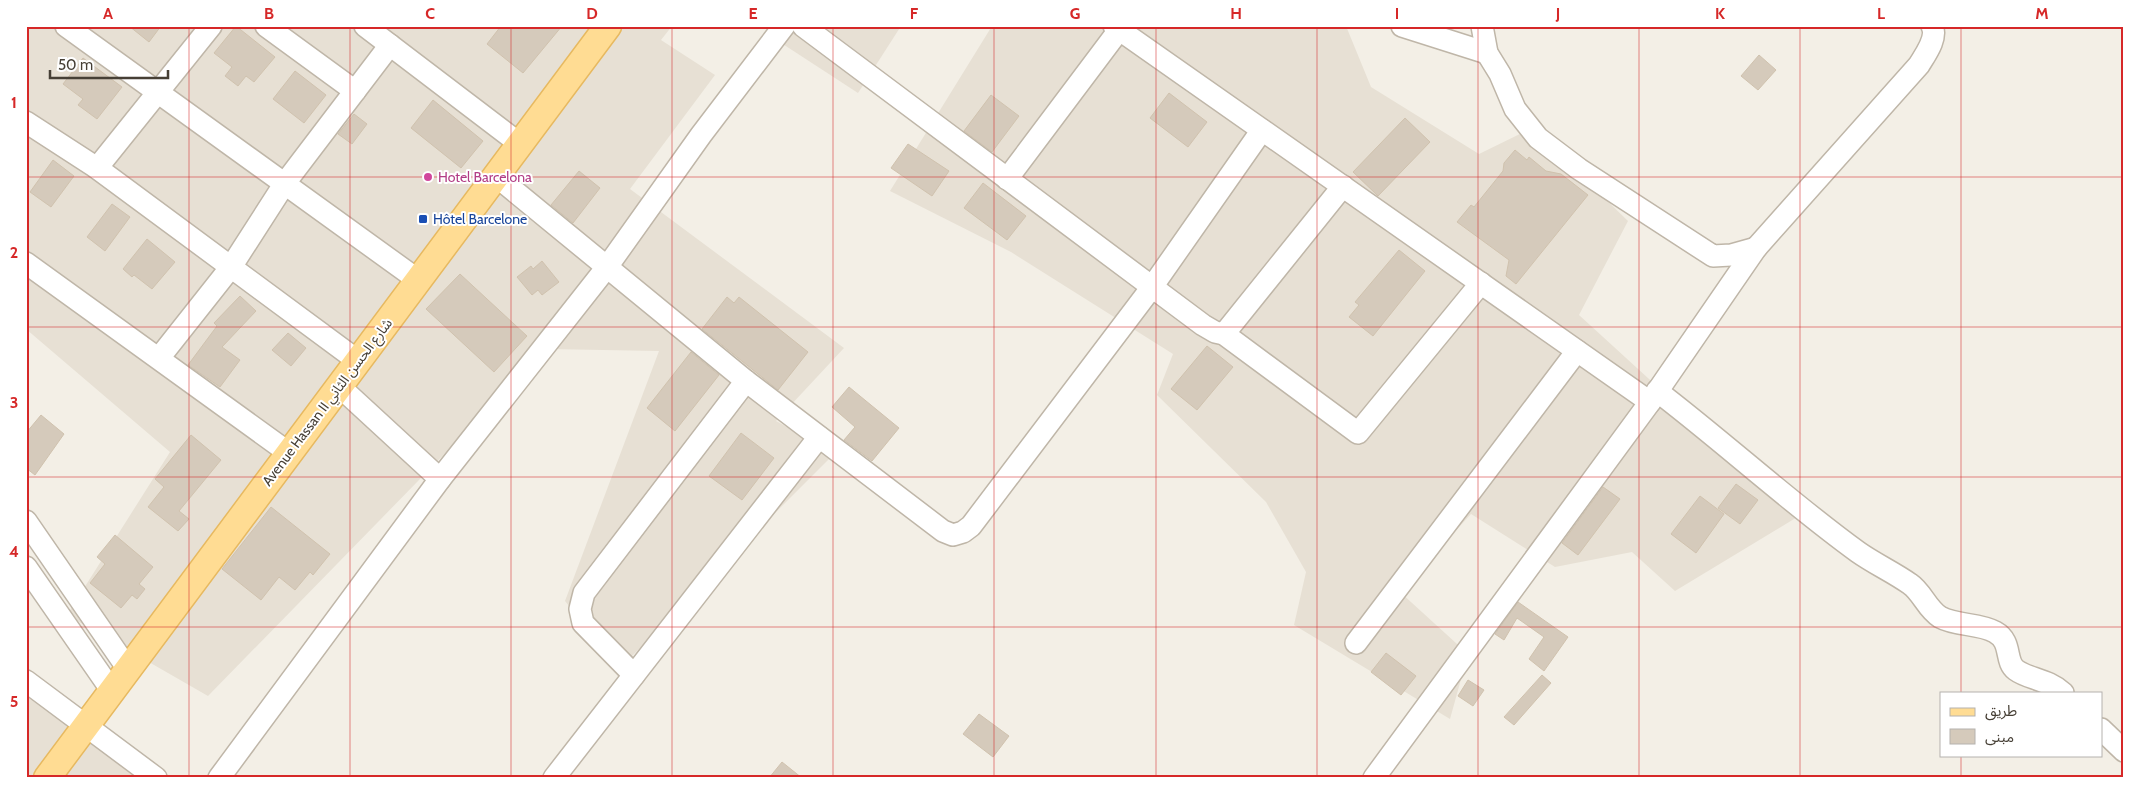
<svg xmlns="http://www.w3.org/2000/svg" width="2150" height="804" font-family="Cabin,'Noto Sans Arabic',sans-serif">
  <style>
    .residential { fill: #e7e0d4 }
    .building { fill: #d5cabb; stroke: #d0c2ae }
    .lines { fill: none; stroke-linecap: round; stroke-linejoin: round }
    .minor-casing { stroke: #bfb6a8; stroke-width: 24 }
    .major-casing { stroke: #e7b960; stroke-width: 29 }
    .minor { stroke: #fff; stroke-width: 21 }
    .major { stroke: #ffdc93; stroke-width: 26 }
    .grid { fill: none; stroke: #d62828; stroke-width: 1; stroke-opacity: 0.55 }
    .hotel-dot { fill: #d1479c; stroke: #fff; stroke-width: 2 }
    .transit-dot { fill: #1a4fb4; stroke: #fff; stroke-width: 2 }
    .labels { text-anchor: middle; stroke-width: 4; stroke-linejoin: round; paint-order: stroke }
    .hotel-label { font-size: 14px; fill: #b23c85; stroke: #fff; text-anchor: start }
    .transit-label { font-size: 14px; fill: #164399; stroke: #fff; text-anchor: start }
    .street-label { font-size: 14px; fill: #463f35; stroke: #fff }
    .neatline { fill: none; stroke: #d62828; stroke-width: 2 }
    .grid-label { font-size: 16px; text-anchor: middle; font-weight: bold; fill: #d62828 }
  </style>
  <rect width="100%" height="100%" fill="#f3efe6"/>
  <!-- residential -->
  <g class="residential">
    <polygon points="26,26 672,26 661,40 715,75 630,189 844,348 776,421 835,453 620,668 565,601 659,351 547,349 208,696 67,615 170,452 26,329"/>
    <polygon points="778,26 901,26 858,93 772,37"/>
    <polygon points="992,26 1346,26 1371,87 1479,154 1532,128 1628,221 1579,315 1799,516 1675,591 1632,552 1555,567 1471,514 1400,592 1468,654 1450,719 1294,625 1306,572 1266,502 1157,395 1173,354 1011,252 890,191"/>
    <polygon points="26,677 151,778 26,778"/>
  </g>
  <!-- building -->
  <g class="building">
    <polygon points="129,26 161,26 149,42"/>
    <polygon points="236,26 275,57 254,82 246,76 238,86 225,76 232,67 214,53"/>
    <polygon points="501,26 562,26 523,73 487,44"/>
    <polygon points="1759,55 1776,70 1758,90 1741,76"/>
    <polygon points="83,58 122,87 97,119 78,105 83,99 63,84"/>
    <polygon points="295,71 326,95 304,123 273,99"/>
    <polygon points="1169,93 1207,122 1188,147 1150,118"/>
    <polygon points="991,95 1019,116 992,152 964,131"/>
    <polygon points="433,100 483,141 461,168 411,128"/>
    <polygon points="354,114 367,124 352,144 338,134"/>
    <polygon points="1405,118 1430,142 1378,196 1353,172"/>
    <polygon points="908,144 949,171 932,196 891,168"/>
    <polygon points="1515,150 1527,160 1529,157 1546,171 1561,174 1588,195 1516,284 1506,276 1509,260 1457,222 1471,205 1474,207 1503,171 1504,163"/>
    <polygon points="53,160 74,176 51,207 30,192"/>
    <polygon points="579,171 600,188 573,223 551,205"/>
    <polygon points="983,183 1026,216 1007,240 964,208"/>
    <polygon points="112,204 130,217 105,251 87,237"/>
    <polygon points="147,239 175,262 152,289 134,275 132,277 123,269"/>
    <polygon points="1399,250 1425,271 1373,336 1349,317 1359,305 1355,302"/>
    <polygon points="542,261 559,282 542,295 538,290 532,295 517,277 531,266 533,269"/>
    <polygon points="460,274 527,336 494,372 426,309"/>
    <polygon points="240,296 256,311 222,347 240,360 220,387 188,365 217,326 214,323"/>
    <polygon points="727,297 734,303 739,297 808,352 778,390 702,329"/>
    <polygon points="288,333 306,348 291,366 272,350"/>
    <polygon points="1207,346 1233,367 1197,410 1171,389"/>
    <polygon points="691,352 719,375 675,431 647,408"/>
    <polygon points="849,387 899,428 872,461 844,440 855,427 832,407"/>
    <polygon points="41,415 64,434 35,475 26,468 26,433"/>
    <polygon points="741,433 774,458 742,500 709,476"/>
    <polygon points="191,435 221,460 179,511 189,519 178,531 148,507 164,487 155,479"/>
    <polygon points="1736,484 1758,500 1740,524 1718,508"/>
    <polygon points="1603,487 1620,499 1578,555 1562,543"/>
    <polygon points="1700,496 1724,514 1696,553 1671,534"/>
    <polygon points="271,507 330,554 313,575 310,572 295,590 279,577 261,600 222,569"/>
    <polygon points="115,535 153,567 139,584 145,589 137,599 132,595 121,608 90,583 105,564 97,557"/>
    <polygon points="1518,602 1568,637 1544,671 1529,659 1544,637 1517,618 1504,640 1495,634"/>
    <polygon points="1386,653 1416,676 1401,695 1371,672"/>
    <polygon points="1542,675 1551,683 1514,725 1504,717"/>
    <polygon points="1468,680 1484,690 1473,706 1458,696"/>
    <polygon points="979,714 1009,736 993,757 963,734"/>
    <polygon points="782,762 802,778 769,778"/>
  </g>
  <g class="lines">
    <defs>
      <g id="minor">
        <polyline points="66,26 418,280"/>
        <polyline points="266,26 355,91"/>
        <polyline points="365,26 520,144"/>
        <polyline points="803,26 1203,325 1215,332 1224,334 1358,433 1481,283"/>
        <polyline points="1114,26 1650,402"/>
        <polyline points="1402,26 1487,53"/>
        <polyline points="1482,26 1487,53 1500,74 1515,109 1538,138 1579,169 1713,256 1731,255 1756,248"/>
        <polyline points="26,122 97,168 358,361"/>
        <polyline points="97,168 211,26"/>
        <polyline points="496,176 746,381 943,531 953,535 963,532 971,526 1152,287 1262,130"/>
        <polyline points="1007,179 1119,30"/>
        <polyline points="26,263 289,453"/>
        <polyline points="1224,334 1343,186"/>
        <polyline points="159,358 231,267 285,183 390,45"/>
        <polyline points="339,386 440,479"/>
        <path d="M1657,391C1725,443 1789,502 1858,552C1875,564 1893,572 1910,584C1922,592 1927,609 1940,617C1956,626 1979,623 1995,632C2013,642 2004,661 2016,670C2028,679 2048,679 2063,693"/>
        <polyline points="26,521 128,669"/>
        <polyline points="26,567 112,691"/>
        <polyline points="1356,643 1577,351"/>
        <polyline points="634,675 583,623 580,609 584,593 746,381"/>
        <polyline points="26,681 156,778"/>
        <polyline points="2101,729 2124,751"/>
        <polyline points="219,778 440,479 607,267 701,135 784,26"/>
        <polyline points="554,778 819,437"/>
        <path d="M1374,778L1650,402L1756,248L1919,65C1925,55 1938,38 1932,26"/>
      </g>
      <polyline id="major" points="47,778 608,26"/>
    </defs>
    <!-- minor casing -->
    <use href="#minor" class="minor-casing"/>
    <!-- major casing -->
    <use href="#major" class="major-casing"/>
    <!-- minor -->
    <use href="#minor" class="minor"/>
    <!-- major -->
    <use href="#major" class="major"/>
  </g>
  <!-- grid -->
  <path class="grid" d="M189,26V778M350,26V778M511,26V778M672,26V778M833,26V778M994,26V778M1156,26V778M1317,26V778M1478,26V778M1639,26V778M1800,26V778M1961,26V693M26,177H2124M26,327H2124M26,477H2124M26,627H2124M1961,755V778"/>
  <!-- markers -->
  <circle class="hotel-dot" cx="428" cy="177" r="5"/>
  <rect class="transit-dot" x="418" y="214" width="10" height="10" rx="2.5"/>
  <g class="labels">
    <!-- hotel labels -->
    <g class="hotel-label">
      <text x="438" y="182">Hotel Barcelona</text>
    </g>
    <!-- transit labels -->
    <g class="transit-label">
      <text x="433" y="224">Hôtel Barcelone</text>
    </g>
    <!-- street labels -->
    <g class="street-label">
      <text transform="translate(327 402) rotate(-53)" y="5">Avenue Hassan II شارع الحسن الثاني</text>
    </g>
  </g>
  <!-- border -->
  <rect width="2150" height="804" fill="none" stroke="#ffffff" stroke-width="55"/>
  <!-- legend -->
  <rect x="1940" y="692" width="162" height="65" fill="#ffffff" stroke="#b5b2ae"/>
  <rect x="1950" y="708" width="25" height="8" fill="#ffdc93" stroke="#b5b2ae"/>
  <text x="1985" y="716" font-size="15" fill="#463f35">طريق</text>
  <rect x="1950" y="729" width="25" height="15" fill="#d5cabb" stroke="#b5b2ae"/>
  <text x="1985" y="742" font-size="15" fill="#463f35">مبنى</text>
  <!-- scale -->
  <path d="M50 70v8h118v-8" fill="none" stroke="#463f35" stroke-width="2.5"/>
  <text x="58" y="70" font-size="15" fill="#463f35" stroke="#ffffff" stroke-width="4" paint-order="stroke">50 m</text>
  <rect x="28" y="28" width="2094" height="748" class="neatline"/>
  <g class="grid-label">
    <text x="108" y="19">A</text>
    <text x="269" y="19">B</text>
    <text x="430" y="19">C</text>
    <text x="592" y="19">D</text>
    <text x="753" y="19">E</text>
    <text x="914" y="19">F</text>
    <text x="1075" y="19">G</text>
    <text x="1236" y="19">H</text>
    <text x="1397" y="19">I</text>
    <text x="1558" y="19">J</text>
    <text x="1720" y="19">K</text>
    <text x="1881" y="19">L</text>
    <text x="2042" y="19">M</text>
    <text x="14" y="108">1</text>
    <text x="14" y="258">2</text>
    <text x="14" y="408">3</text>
    <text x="14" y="557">4</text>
    <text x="14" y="707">5</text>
  </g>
</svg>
